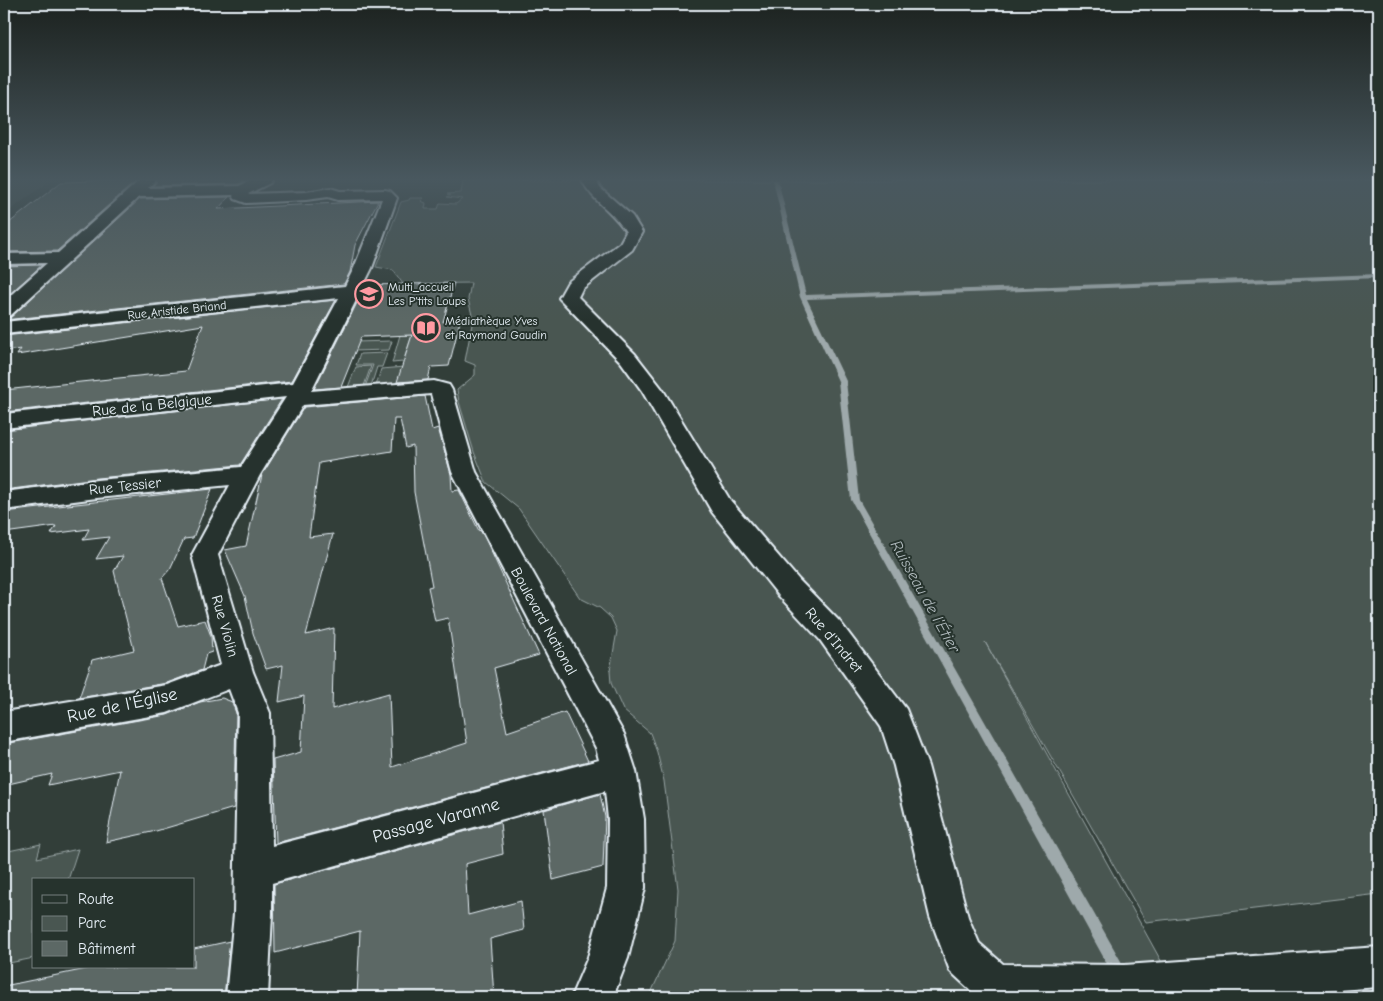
<svg xmlns="http://www.w3.org/2000/svg" width="1383" height="1001" font-family="'Comic Neue',sans-serif">
  <style>
    .built { fill: #3f4b46 }
    .green { fill: #495651; stroke: #98a4a4 }
    .lines { fill: none; stroke-linecap: round; stroke-linejoin: round }
    .stream { fill: #9ea9ab; fill-rule: evenodd }
    .building { fill: #5c6865; stroke: #e8f1f8; fill-rule: evenodd }
    .street-casing { stroke: #e8f1f8; stroke-width: 4 }
    .street { fill: #26332d; fill-rule: evenodd }
    .labels { text-anchor: middle; stroke-width: 4; stroke-linejoin: round; paint-order: stroke }
    .far-poi-label { font-size: 12px; fill: #e8f1f8; stroke: #26332d; text-anchor: start }
    .far-street-label { font-size: 12px; fill: #e8f1f8; stroke: #26332d }
    .street-label { font-size: 15px; fill: #e8f1f8; stroke: #26332d }
    .water-label { font-size: 16px; font-style: italic; fill: #b1bbbe; stroke: #26332d }
    .near-street-label { font-size: 18px; fill: #e8f1f8; stroke: #26332d }
  </style>
  <rect width="100%" height="100%" fill="#323e39"/>
  <filter id="ink" filterUnits="userSpaceOnUse"><feTurbulence type="fractalNoise" baseFrequency=".02" numOctaves="2"/><feDisplacementMap in="SourceGraphic" scale="10" xChannelSelector="R" yChannelSelector="G"/><feConvolveMatrix kernelMatrix="1 2 1 2 8 2 1 2 1" color-interpolation-filters="sRGB"/></filter>
  <g filter="url(#ink)">
    <!-- built -->
    <polygon class="built" points="48,182 4,215 4,183"/>
    <!-- green -->
    <g class="green">
      <polygon points="463,180 1379,180 1379,894 1146,922 985,642 1181,997 649,997 675,941 678,889 664,781 657,752 650,733 623,710 611,683 610,671 617,631 611,618 600,608 580,598 519,509 486,482 474,452 459,402 457,390 475,375 475,365 465,361 473,319 468,299 471,283 403,284 393,270 376,267 401,202 409,200 410,198 424,198 421,201 426,203 425,209 438,209 440,203 456,204 462,199 447,197 451,195 447,194 461,193"/>
      <polygon points="400,335 412,335 403,362 392,363"/>
      <polygon points="392,341 389,350 352,351 355,342"/>
      <polygon points="387,353 382,367 377,367 371,386 365,387 373,365 356,365 360,354"/>
      <polygon points="371,366 364,386 348,387 356,367"/>
      <polygon points="404,367 399,384 376,386 381,369"/>
      <polygon points="41,844 37,858 78,849 68,880 34,880 34,958 4,964 4,852"/>
    </g>
    <g class="lines">
      <!-- stream -->
      <polygon class="stream" points="773,180 778,180 806,295 1379,274 1379,278 807,299 846,381 859,500 1126,970 1128,975 1126,980 1121,982 1116,980 851,500 838,381 800,297"/>
    </g>
    <!-- building -->
    <g class="building">
      <polygon points="132,180 137,180 57,251 4,252 4,227 61,182"/>
      <polygon points="158,180 245,180 239,184 153,186"/>
      <polygon points="229,197 218,209 378,201 355,245 350,272 344,284 4,320 12,316 140,199"/>
      <polygon points="42,265 4,299 4,266"/>
      <polygon points="454,283 443,322 460,321 449,366 431,367 428,380 397,382 412,335 361,337 341,387 314,389 366,285"/>
      <polygon points="336,300 292,381 4,412 4,390 186,371 203,325 17,355 21,349 6,351 10,345 4,346 4,336"/>
      <path d="M425,396L432,430L438,428L451,474L452,491L459,490L479,531L480,530L485,538L539,655L494,668L507,732L565,712L588,761L276,843L273,760L301,752L304,696L279,702L283,665L266,669L253,633L245,596L225,550L246,546L262,475L304,407ZM394,419H400L406,448L413,446L414,492L432,586L428,587L435,621L448,618L467,743L392,767L389,693L332,709L334,628L306,635L333,534L309,537L319,463L392,451Z"/>
      <polygon points="282,399 240,465 97,478 4,490 4,430"/>
      <polygon points="212,489 193,538 184,539 170,569 162,578 178,626 205,620 211,636 212,652 206,654 202,670 167,683 79,698 92,660 134,650 114,571 123,556 96,559 109,537 83,540 89,529 51,534 56,526 4,533 4,512"/>
      <polygon points="222,698 232,702 236,713 234,808 156,831 106,842 120,770 48,785 52,774 4,785 4,744 167,715 200,702"/>
      <polygon points="600,794 605,817 603,867 553,880 544,810"/>
      <polygon points="500,822 503,854 465,864 468,915 521,901 524,930 490,939 494,997 357,997 360,931 275,953 274,884"/>
      <polygon points="230,941 224,997 4,997 4,986 96,967 194,967 194,949"/>
    </g>
    <g class="lines">
      <defs>
        <g id="street">
          <path d="M140,180H156L148,188L239,186L252,180H272L270,183L248,194L306,192L330,188L340,191L385,190L390,191L397,198L372,268L311,391L434,381L449,385L452,390L476,472L624,734L636,771L644,819L645,888L628,958L613,997H571L588,957L607,888L608,819L605,791L272,883V914L268,997H226L234,914L238,713L229,689L167,713L4,742V712L167,685L221,665L192,555L230,485L97,498L4,510V492L97,480L241,467L286,397L4,428V414L293,383L339,298L4,334V322L345,286L354,268L382,199L338,200L328,197L306,200L246,203L235,199L233,195L139,197L11,315L4,317V301L47,263L4,264V254L58,253ZM431,394L452,472L596,748L599,760L272,846L270,713L253,672L218,555L260,475L303,405Z"/>
          <path d="M582,180H596L600,188L632,216L642,232L632,250L582,289L578,297L635,354L663,390L730,500L799,580L840,622L906,709L928,766L968,917L979,943L1003,964L1125,965L1379,947V987L1248,997H978L950,971L930,917L894,766L881,726L820,640L779,596L712,512L642,391L621,362L559,298L568,282L620,243L626,232C614,212 592,201 582,180Z"/>
        </g>
      </defs>
      <!-- street casing -->
      <use href="#street" class="street-casing"/>
      <!-- street -->
      <use href="#street" class="street"/>
    </g>
  </g>
  <!-- sky -->
  <linearGradient id="sky" x2="0" y2="1"><stop stop-color="#1c221f"/><stop offset="0.56" stop-color="#49585f"/><stop offset="1" stop-color="#49585f" stop-opacity="0"/></linearGradient>
  <rect width="1383" height="320" fill="url(#sky)"/>
  <!-- icons -->
  <defs>
    <symbol id="school-ring" viewBox="-11 -11 22 22"><circle r="9.5" fill="#26332d" stroke="#ff9aa2" stroke-width="1.5"/><path d="M0-5L7-2L0 1L-7-2ZM-4 1L0 2.5L4 1V4Q0 6-4 4Z" fill="#ff9aa2"/></symbol>
    <symbol id="library-ring" viewBox="-11 -11 22 22"><circle r="9.5" fill="#26332d" stroke="#ff9aa2" stroke-width="1.5"/><path d="M-6-4Q-3-5.5-.7-3.5V5Q-3 3-6 4ZM6-4Q3-5.5 .7-3.5V5Q3 3 6 4Z" fill="#ff9aa2"/></symbol>
  </defs>
  <g fill-rule="evenodd">
    <use href="#school-ring" x="353" y="278" width="32" height="32"/>
    <use href="#library-ring" x="410" y="312" width="32" height="32"/>
  </g>
  <g class="labels">
    <!-- far-poi labels -->
    <g class="far-poi-label">
      <text x="388" y="291">Multi_accueil<tspan x="388" dy="14">Les P'tits Loups</tspan></text>
      <text x="445" y="325">Médiathèque Yves<tspan x="445" dy="14">et Raymond Gaudin</tspan></text>
    </g>
    <!-- far-street labels -->
    <g class="far-street-label">
      <text transform="translate(177 310) rotate(-6)" y="4">Rue Aristide Briand</text>
    </g>
    <!-- street labels -->
    <g class="street-label">
      <text transform="translate(152 405) rotate(-6)" y="5">Rue de la Belgique</text>
      <text transform="translate(125 486) rotate(-6)" y="5">Rue Tessier</text>
      <text transform="translate(544 621) rotate(61)" y="5">Boulevard National</text>
      <text transform="translate(225 626) rotate(74)" y="5">Rue Violin</text>
      <text transform="translate(834 640) rotate(50)" y="5">Rue d'Indret</text>
    </g>
    <!-- water labels -->
    <g class="water-label">
      <text transform="translate(926 596) rotate(61)" y="6">Ruisseau de l'Étier</text>
    </g>
    <!-- near-street labels -->
    <g class="near-street-label">
      <text transform="translate(122 705) rotate(-12)" y="6">Rue de l'Église</text>
      <text transform="translate(436 820) rotate(-15)" y="6">Passage Varanne</text>
    </g>
  </g>
  <!-- margin -->
  <rect width="1383" height="1001" fill="none" stroke="#26332d" stroke-width="20"/>
  <rect x="10" y="10" width="1363" height="981" fill="none" stroke="#e8f1f8" stroke-width="2" filter="url(#ink)"/>
  <!-- legend -->
  <rect x="32" y="878" width="162" height="90" fill="#26332d" stroke="#747f7e"/>
  <rect x="42" y="895" width="25" height="8" fill="#26332d" stroke="#747f7e"/>
  <text x="78" y="904" font-size="15" fill="#e8f1f8">Route</text>
  <rect x="42" y="916" width="25" height="15" fill="#495651" stroke="#747f7e"/>
  <text x="78" y="928" font-size="15" fill="#e8f1f8">Parc</text>
  <rect x="42" y="941" width="25" height="15" fill="#5c6865" stroke="#747f7e"/>
  <text x="78" y="954" font-size="15" fill="#e8f1f8">Bâtiment</text>
</svg>
